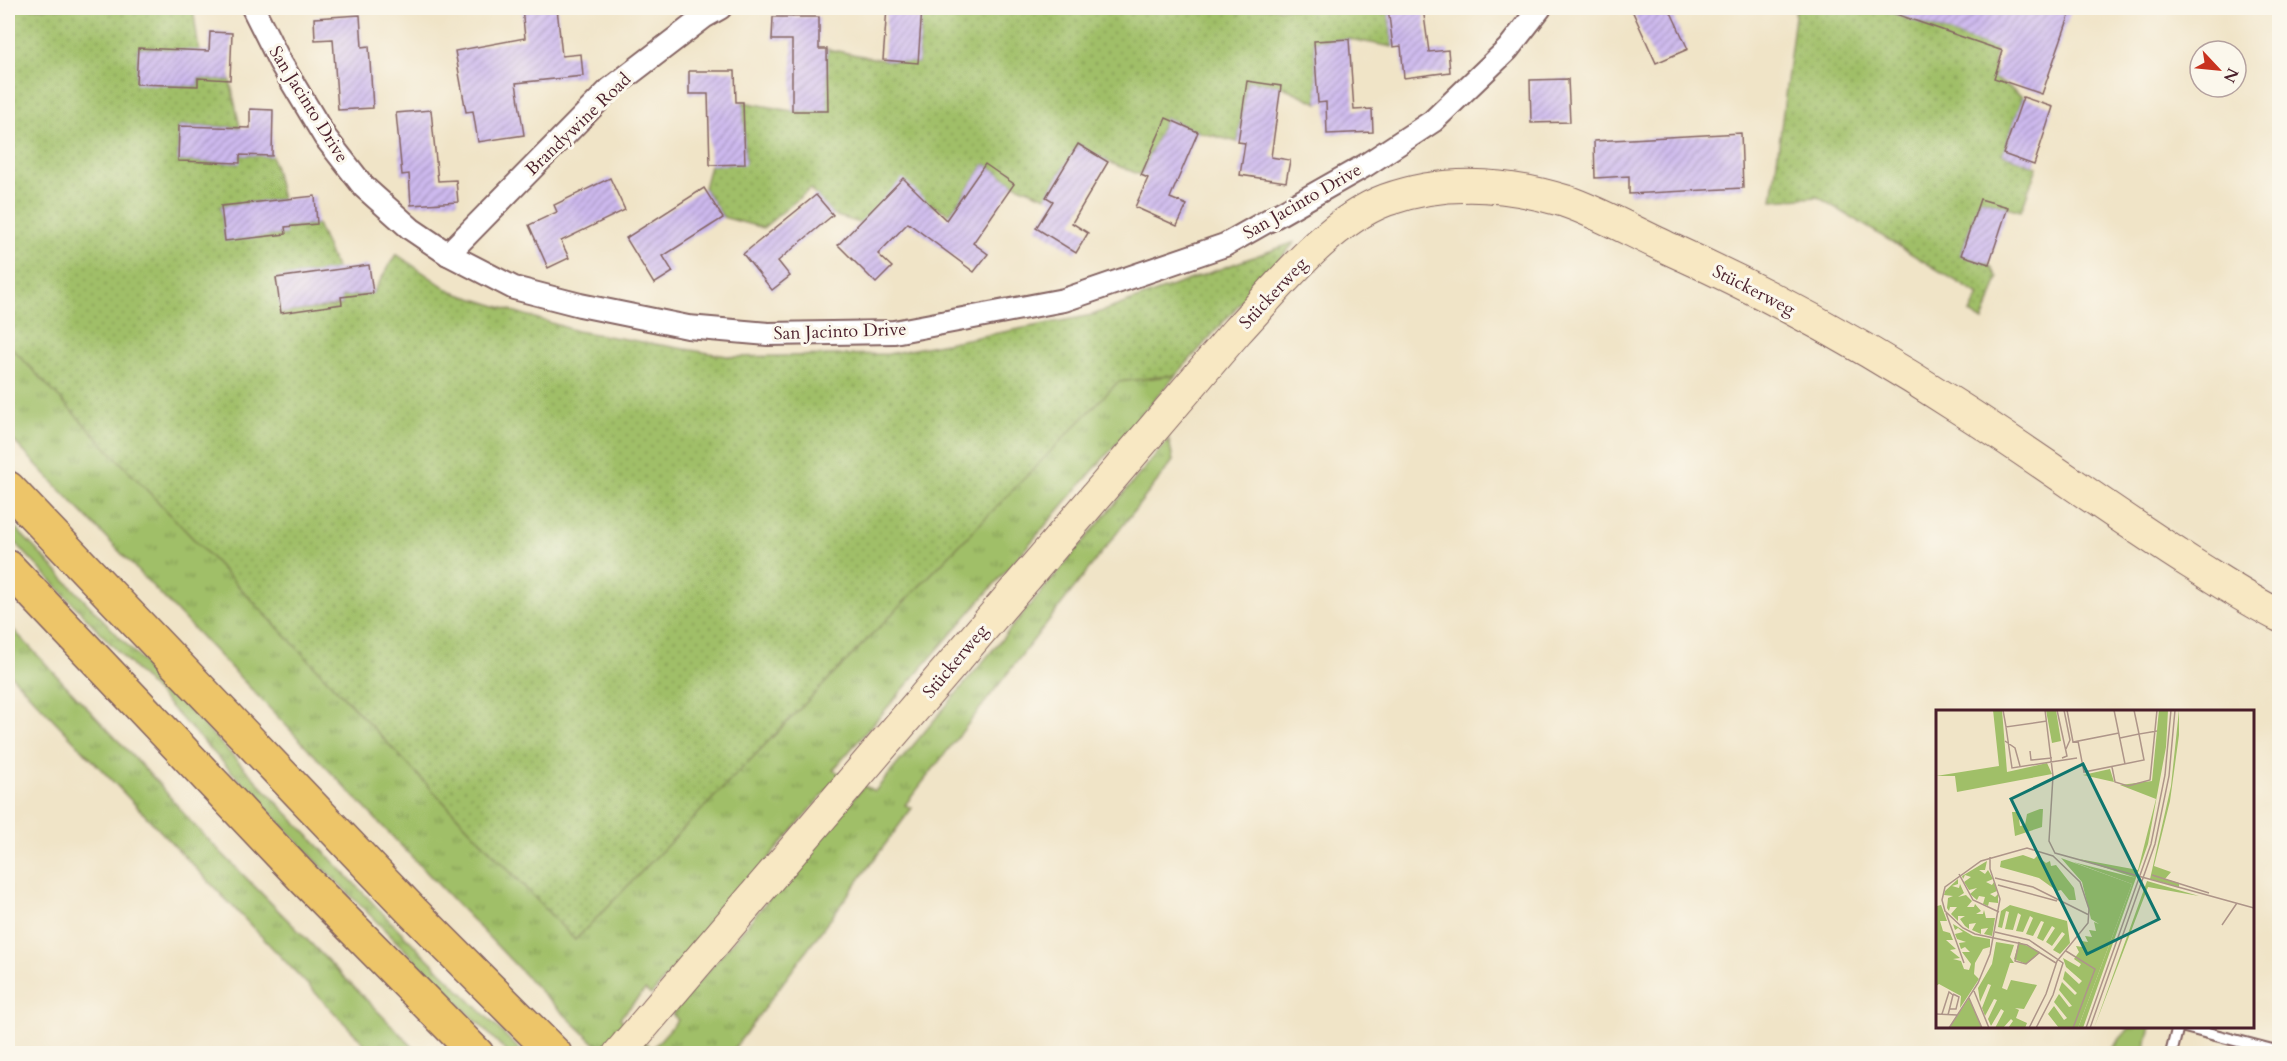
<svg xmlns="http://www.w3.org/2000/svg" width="2287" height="1061" font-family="Cardo,serif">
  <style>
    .grass { fill: url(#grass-tufts); stroke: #756f4a; stroke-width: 1.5 }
    .garden { fill: url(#garden-dots); stroke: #756f4a; stroke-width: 1.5 }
    .building { fill: url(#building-hatch) }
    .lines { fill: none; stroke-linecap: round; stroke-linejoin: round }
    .lane-casing { stroke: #846462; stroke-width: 14 }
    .street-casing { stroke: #846462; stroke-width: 26 }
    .secondary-casing { stroke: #846462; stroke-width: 34 }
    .highway-casing { stroke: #846462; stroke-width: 36 }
    .lane { stroke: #fff; stroke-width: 10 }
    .street { stroke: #fff; stroke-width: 22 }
    .secondary { stroke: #f8e8c3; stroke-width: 32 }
    .highway { stroke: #edc569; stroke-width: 33 }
    .labels { text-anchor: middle; stroke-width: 6; stroke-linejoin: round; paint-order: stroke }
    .street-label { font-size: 18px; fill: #4a1f2b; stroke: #fbf7ec }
    .inset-road { fill: none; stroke: #ae9589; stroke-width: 1.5 }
    .view { fill: #0f766e; fill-opacity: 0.15; stroke: #0f766e; stroke-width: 3 }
    .inset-edge { fill: none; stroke: #4a1f2b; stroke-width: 3 }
  </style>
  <defs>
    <pattern id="grass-tufts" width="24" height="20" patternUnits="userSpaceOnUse" patternTransform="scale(1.5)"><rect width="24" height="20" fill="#a0bf68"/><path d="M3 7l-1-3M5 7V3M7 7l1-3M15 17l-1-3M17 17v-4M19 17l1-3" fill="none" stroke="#849b56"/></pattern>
    <pattern id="garden-dots" width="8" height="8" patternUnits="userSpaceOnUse" patternTransform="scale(1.5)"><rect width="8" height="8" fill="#a0bf68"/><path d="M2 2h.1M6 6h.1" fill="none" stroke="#849b56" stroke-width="1.8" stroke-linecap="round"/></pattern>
    <pattern id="building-hatch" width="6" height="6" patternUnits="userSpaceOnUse" patternTransform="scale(1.5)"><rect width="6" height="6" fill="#cdb9ee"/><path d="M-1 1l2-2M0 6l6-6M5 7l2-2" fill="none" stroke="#a896c1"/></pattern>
  </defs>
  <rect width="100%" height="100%" fill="#fbf7ec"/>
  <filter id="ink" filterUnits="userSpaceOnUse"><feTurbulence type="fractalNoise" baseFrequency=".0167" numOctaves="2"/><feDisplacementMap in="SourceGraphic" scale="12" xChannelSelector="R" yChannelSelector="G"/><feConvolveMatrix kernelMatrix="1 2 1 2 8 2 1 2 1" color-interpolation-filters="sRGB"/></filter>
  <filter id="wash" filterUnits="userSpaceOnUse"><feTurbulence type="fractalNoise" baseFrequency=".008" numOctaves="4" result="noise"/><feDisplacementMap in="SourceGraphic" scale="24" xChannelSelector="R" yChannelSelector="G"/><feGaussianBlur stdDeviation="1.35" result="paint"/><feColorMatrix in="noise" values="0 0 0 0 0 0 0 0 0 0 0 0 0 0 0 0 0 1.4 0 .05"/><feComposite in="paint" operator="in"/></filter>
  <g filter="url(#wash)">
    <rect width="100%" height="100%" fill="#f0e4c7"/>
    <!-- grass -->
    <g class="grass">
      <polygon points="8,343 575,940 1118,381 1176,375 833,770 841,774 651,995 645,990 620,1018 652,1049 678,1020 672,1014 864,786 875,791 1169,439 1173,461 905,805 912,808 731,1053 605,1053 545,996 8,435"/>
      <polygon points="8,520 390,921 523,1053 508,1053 318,863 8,535"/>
      <polygon points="8,624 160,785 191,822 419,1053 373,1053 8,672"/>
      <polygon points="2130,1027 2151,1027 2144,1053 2108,1053"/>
    </g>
    <!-- garden -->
    <g class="garden">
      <polygon points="8,8 193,8 199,51 138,48 137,83 198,86 198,78 230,80 240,127 179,126 178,161 239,163 240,155 272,156 282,199 221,206 225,240 285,234 285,227 317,224 337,270 277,278 282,313 342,305 341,297 373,293 396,254 452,292 577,331 733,357 888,354 1092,315 1295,242 1176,375 1118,382 575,940 8,344"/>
      <polygon points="922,8 1388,8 1393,47 1349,39 1314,41 1318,103 1281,86 1247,81 1238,142 1198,132 1166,118 1141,175 1108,162 1078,144 1046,197 1014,184 985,164 950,214 928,203 860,223 833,215 810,189 763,228 723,217 704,188 710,165 745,163 743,102 792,111 827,111 827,49 883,60 918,63"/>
      <polygon points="1796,8 1886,8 1886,11 1995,48 1994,78 2023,97 2003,154 2037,167 2021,211 1980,199 1961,254 1989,264 1998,278 1983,321 1970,313 1979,295 1818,197 1772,200"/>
    </g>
    <g id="blocks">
      <!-- building -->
      <g class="building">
        <polygon points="522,8 557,8 562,56 581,54 583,76 516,83 524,135 478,142 473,111 466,112 455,51 525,38"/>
        <polygon points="887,8 922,8 918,63 883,60"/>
        <polygon points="1388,8 1423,8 1429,52 1448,50 1450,72 1404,78 1401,46 1393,47"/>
        <polygon points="1631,8 1669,8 1688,49 1656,63"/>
        <polygon points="1888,8 2072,8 2042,94 1994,78 2003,51 1887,11"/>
        <polygon points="360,15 362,47 369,46 373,108 338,110 333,39 315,40 314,18"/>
        <polygon points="773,17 819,17 819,49 827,49 828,111 792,111 792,40 772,40"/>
        <polygon points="210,32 232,33 230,80 198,78 198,86 136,84 138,48 209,51"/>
        <polygon points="1349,39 1354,110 1372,109 1373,132 1327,134 1326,102 1318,103 1314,41"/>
        <polygon points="689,71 735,71 736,102 743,102 745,164 710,165 708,94 689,94"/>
        <polygon points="1568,79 1570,122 1531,123 1530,80"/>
        <polygon points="1247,81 1281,86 1271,157 1290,160 1286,182 1240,175 1245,143 1238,142"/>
        <polygon points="2023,97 2053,107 2034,165 2003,154"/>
        <polygon points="250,109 273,110 272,156 240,155 240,163 178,161 179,126 250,128"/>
        <polygon points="431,110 438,181 456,180 458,202 411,205 409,174 402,175 396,113"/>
        <polygon points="1166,118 1198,132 1170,198 1187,205 1177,226 1135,207 1148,178 1141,175"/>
        <polygon points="1741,133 1743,188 1629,194 1629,176 1595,178 1594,141"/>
        <polygon points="1078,144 1108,162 1072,223 1088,233 1076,253 1036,228 1053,201 1046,197"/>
        <polygon points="985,164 1014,184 973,243 988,254 974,272 908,223 878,254 892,267 876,283 838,245 903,178 946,220"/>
        <polygon points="610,178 625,210 561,241 569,258 548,268 529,225 557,212 554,205"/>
        <polygon points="704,188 723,218 663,256 673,272 654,284 626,238"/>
        <polygon points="816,195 833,215 778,261 790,276 772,290 743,254"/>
        <polygon points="315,196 317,224 285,227 286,234 225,241 221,206"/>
        <polygon points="1980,199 2008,207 1989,264 1961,255"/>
        <polygon points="369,265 373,293 341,297 342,304 281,313 276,278"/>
      </g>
    </g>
  </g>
  <g filter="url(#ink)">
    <use href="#blocks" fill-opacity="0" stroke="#846462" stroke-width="1.5"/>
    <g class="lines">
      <defs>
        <g id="lane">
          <polyline points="2181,1026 2280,1052"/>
          <polyline points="2171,1054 2178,1026"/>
        </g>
        <g id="street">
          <polyline points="253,8 280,62 325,137 364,187 411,229 448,254 514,288 580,305 688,327 768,334 894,332 1064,300 1225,245 1366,165 1433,121 1508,49 1540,8"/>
          <polyline points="448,254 610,89 704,17 720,8"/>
        </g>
        <path id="secondary" d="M619,1054L1236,332C1277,288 1329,221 1386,200C1444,179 1506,183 1565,201C1598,212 1637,234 1670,249C1770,294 1866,347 1958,407C2037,457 2112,513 2191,563C2220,581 2248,600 2280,616"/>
        <g id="highway">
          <polyline points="8,488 413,912 555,1054"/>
          <polyline points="8,567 305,880 477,1054"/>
        </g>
      </defs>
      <!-- lane casing -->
      <use href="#lane" class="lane-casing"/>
      <!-- street casing -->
      <use href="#street" class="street-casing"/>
      <!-- secondary casing -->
      <use href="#secondary" class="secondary-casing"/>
      <!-- highway casing -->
      <use href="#highway" class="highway-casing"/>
      <!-- lane -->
      <use href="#lane" class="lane"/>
      <!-- street -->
      <use href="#street" class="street"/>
      <!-- secondary -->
      <use href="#secondary" class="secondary"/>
      <!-- highway -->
      <use href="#highway" class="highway"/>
    </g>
  </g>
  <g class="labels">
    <!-- street labels -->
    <g class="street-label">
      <text transform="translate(309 104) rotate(58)" y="6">San Jacinto Drive</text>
      <text transform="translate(578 124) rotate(-44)" y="6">Brandywine Road</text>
      <text transform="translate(1302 201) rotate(-30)" y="6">San Jacinto Drive</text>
      <text transform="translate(1754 290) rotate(27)" y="6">Stückerweg</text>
      <text transform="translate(1273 293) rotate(-47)" y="6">Stückerweg</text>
      <text transform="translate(840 331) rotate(-2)" y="6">San Jacinto Drive</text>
      <text transform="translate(955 661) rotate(-50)" y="6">Stückerweg</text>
    </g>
  </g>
  <!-- overview -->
  <g transform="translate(1936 710)">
    <rect width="318" height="318" fill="#f0e4c7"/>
    <path d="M57,0H66L71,62L111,53L116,64L21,82L19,66H0L63,56ZM223,0H232L230,37L212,134L147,318H142L196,174L137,152L200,168L143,149L202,160L220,89L184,75L216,71ZM243,0V25L234,91L218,156L235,162L229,169L243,173V177L214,169L235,76ZM174,59L178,72L147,65ZM211,171L263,186L212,177L158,318ZM83,232L104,242L90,254L78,249ZM33,288L46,318H13Z" fill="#a0bf68"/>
    <path d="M104,99H107L106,117L79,126L76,102H82L84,116L89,115L91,104ZM87,145L98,149L101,146L110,153L114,151L115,156L120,155L138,178L140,190H133L125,180L121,181L103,168L64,157L65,151ZM125,148L196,174L142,318H123L112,304L118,296L128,310L131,308L118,292L123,284L133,297L136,296L123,280L126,272L139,285L141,283L127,269L129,261L143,274L146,271L130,257L127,248L143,257L145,254L138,249L143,242L140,236L147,237L145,231L152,232L149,226L156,227L153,220L160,221L158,212L163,214L155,209L146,172ZM51,151L49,160H43L49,164L52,160L57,169L50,172L56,175L58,172L61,181L54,184L59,187L62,184V193L53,192L52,196L47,194L49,187L43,186L41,190L34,184L41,178L33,180L28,172L35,167L29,165L27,169L26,166ZM22,169V174L16,176L23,178L24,174L28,183L22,187L30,185L36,191L31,197H38L39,194L45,201L40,204H47L48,200L50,208H59L56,226L48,224L52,218L45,219V224L36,220L40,213L33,214V219L29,216L24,209L29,206H22V211L15,204L21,197H14L13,201L11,198L12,188L17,186L8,185L9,181ZM5,195L11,211H4L7,221L14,223L17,230H10L20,239L14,240L24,248L17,249L25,251L28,259L33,260L35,254L26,242H34L29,237L25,239L23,233L30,232L21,229L19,224L27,222L22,218L19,220L17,214L37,226L54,229V237L47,239L39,253L38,264L43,269L24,298L25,286L3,274L0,276L1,196ZM74,195L131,211L134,233L124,244L117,240L129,224L126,222L116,236L110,232L119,218L116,216L107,231L101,228L108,212L105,211L97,226L90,224L97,208L94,206L87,222L80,221L85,205L82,203L77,220L69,219L73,202L70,201L66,218L62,217L65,201ZM60,232L78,235L74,247L78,253H74L66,278L71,280L75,270L101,275L88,299L79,298L83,300L80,308L91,313L89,318H72L77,311L75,309L67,318H59L68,301L65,299L55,316L52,309L61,290L58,289L49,306L46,298L55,275L52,274L44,292L42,278L56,254Z" fill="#a0bf68"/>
    <path d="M110,0H120L125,31L116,33Z" fill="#a0bf68"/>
    <path class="inset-road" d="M67,0L70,17L111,11M109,0L117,66L113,131L119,143L318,198M121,0L131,46L126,48M128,0L134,30L130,39M131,0L137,32L183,23M178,0L189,54M70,17L76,58L141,48M184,28L203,24L198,0M69,31L79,38L84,56M142,31L148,62L208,50L203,24L221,21M94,41L95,50L116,48M176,57L179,72L192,76L214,70L221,0M23,164L37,190L63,202M216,165L273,183M59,168L97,177L153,205M62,175L121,191M10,203L28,253M286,215L301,193M59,222L93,230L127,253L117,285L100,318M83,232L79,251L90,254L103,243M130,241L159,259L137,318M38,281L53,318M33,288L46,318M13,299H20L23,287L17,284M0,304L21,305M6,304L13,282L17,285L12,305M13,318L42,273L54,244L64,189L54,159V147M93,318L110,284L121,251L152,213L153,199L144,172L117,146L91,138L45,151L9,177L6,190L9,201L27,218L39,224L91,235L120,253M150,318L215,134L229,65L235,0M154,318L219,134L233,66L239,0"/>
    <path class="view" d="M147,54L223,209L151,244L75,89Z"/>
    <rect width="318" height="318" class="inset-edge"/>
  </g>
  <!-- margin -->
  <rect width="2287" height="1061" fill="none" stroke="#fbf7ec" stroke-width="30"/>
  <!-- north arrow -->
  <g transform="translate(2218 69) rotate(116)"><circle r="28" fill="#fbf7ec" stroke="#b4a19f" stroke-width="1.5"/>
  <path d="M0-4.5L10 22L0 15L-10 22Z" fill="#c8321e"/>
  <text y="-9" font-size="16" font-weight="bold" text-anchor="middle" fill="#4a1f2b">N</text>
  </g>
</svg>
